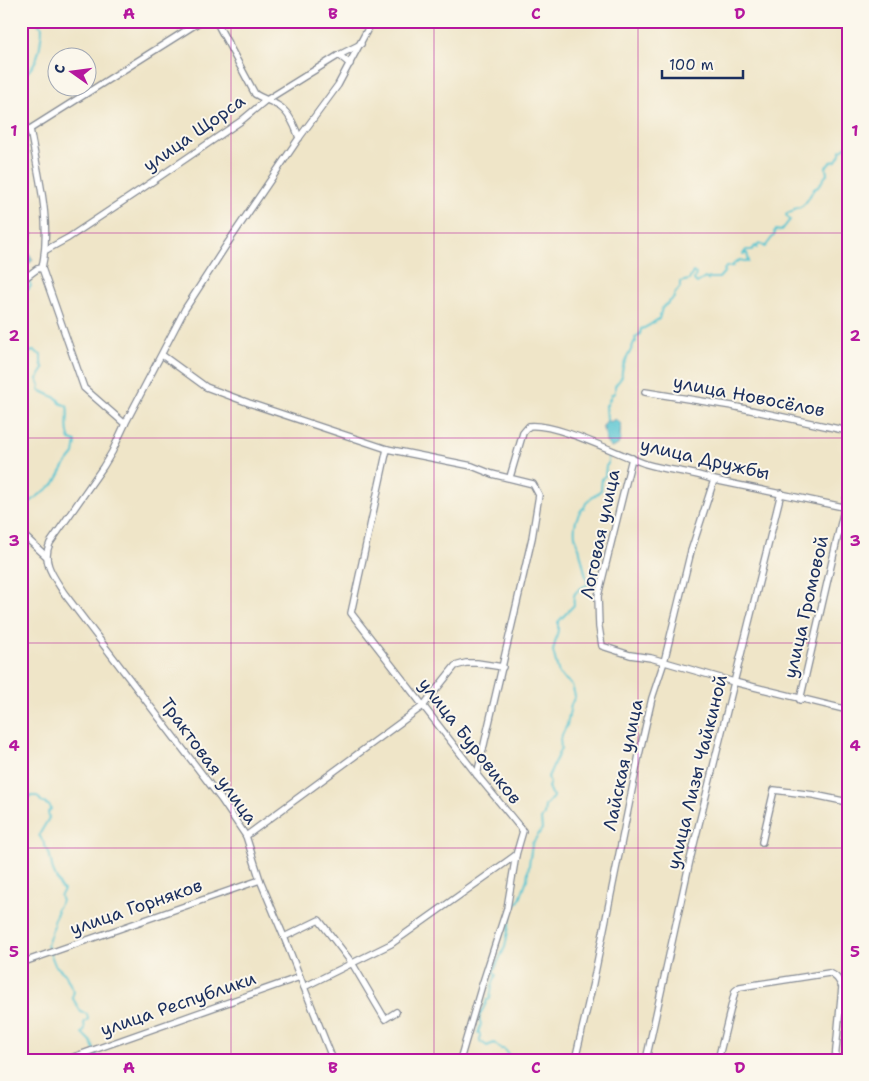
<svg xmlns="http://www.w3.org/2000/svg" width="869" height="1081" font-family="'Shantell Sans',sans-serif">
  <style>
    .water { fill: #59c5d2; stroke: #3a7a98 }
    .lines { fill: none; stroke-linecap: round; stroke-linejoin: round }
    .stream { stroke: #59c5d2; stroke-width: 2 }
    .minor-casing { stroke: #858a93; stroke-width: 8 }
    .minor { stroke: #fff; stroke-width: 5.5 }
    .rail-casing { stroke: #1b2f5e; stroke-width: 4 }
    .rail { stroke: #fbf7ec; stroke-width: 2; stroke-dasharray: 5.5; stroke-linecap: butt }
    .grid { fill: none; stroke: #b5179e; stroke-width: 1; stroke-opacity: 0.55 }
    .labels { text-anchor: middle; stroke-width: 4; stroke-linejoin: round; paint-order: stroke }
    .street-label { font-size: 18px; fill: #1b2f5e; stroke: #fbf7ec }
    .neatline { fill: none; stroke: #b5179e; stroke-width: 2 }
    .grid-label { font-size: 16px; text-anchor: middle; font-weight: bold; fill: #b5179e }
  </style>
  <rect width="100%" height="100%" fill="#fbf7ec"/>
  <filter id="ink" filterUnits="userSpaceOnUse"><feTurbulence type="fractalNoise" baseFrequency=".02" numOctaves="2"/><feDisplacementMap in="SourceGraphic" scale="10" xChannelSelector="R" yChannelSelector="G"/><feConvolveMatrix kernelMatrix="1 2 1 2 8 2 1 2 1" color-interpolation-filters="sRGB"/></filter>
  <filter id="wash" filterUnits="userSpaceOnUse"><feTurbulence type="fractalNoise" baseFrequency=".0096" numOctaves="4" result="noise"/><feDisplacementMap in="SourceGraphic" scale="20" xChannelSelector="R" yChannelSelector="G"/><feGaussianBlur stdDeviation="1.12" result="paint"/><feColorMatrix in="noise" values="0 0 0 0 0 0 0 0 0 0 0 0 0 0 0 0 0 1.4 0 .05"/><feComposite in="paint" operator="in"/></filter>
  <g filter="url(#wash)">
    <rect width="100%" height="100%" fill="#efe5c8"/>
    <!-- water -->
    <g class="water">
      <polygon points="21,226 33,233 32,241 29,245 27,250 33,260 26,266 23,275 21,275"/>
      <polygon points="615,419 621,424 620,436 621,438 618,445 611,448 606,442 605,431 603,431 604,429 602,428 607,420 610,422"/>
    </g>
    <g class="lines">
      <!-- stream -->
      <g class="stream">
        <path d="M21,83C24,73 27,74 32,67C40,55 41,41 42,27L36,22"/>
        <polyline points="21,173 32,180 29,187 30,192 27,198 27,209 21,220"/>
        <path d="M607,420L606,405H607L612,394L615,393V386L622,377C620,365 631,354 634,342H636L635,338L640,334L641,329C649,327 653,322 659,319L662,308L675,297L674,295L680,287V282L689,280L693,272L696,274L694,280L697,283L705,278L708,280L709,278H719L725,271L724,270L726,267L733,266L734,263L740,260L749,262L747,253L743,254L746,250H752L755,246L757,248L758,244L760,243L765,247L775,234L774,232L776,230L781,231C784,228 787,223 790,220L786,215L787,213L792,212L796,207L798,208C807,205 809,196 814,189L818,187L827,174L826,167L831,162L836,161L840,154V151L848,145"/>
        <path d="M21,509L55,483L65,465L74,454L76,442L70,440C64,425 70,418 67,406L60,403L58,399L39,390L40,385L37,379L44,369L41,363V355L34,351L30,352L26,347C26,337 21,328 22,319C24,307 28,306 26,292L31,286L25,271"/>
        <polyline points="21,785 23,785 29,797 32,796 37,796 42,802 50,806 51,809 48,812 49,818 39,835 44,843 44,846 49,852 53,871 61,888 64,890 60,896 62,901 56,910 57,913 53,921 54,925 47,945 55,965 65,974 74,992 72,997 81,1012 87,1014 88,1019 84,1023 85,1030 82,1033 91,1042 99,1060"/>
        <path d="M508,1060L509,1055L504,1049H501L494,1043L487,1046L480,1041V1034L478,1033L481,1024C476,1016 485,1008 487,1000L490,999L492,985L496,975L493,972L505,947L512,910L520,899L527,879L532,844L542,829L541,819L544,815L545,806L554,796L551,794L548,787L550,783L548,777L561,748L560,739L567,725L571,705L575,696L572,685L559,674L553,651L558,630V622L574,605C574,602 573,600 574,597C574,591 584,586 588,585L580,552C580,546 577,546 576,540C573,530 575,518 582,509L584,508L586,503L601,490L602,478L605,476L606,466L608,464V458L610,455L609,454"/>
      </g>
    </g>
  </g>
  <g filter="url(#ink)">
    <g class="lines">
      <defs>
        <g id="minor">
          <path d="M216,21L255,94C263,99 269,100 277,105C289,111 295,126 299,138"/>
          <polyline points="339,55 350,64"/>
          <path d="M30,129C38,175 52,221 42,268L84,388L125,424"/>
          <polyline points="21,130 30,129 201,21"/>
          <polyline points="46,250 68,238 143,188 241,121 265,101 339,55 361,44"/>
          <polyline points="21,281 37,269 42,268"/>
          <polyline points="162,355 206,387 249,403 387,449 472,466 492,474 533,484 539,495 532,538 477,775"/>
          <polyline points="645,392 732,406 848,431"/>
          <polyline points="387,449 351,613 477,775 523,831 516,855 507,908 482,985 460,1060"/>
          <polyline points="632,458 598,596 599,627 602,646 630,655 651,658 734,682 848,710"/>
          <path d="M510,477L523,433L529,426C557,423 617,454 646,464C668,471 692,471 714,480L848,508"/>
          <polyline points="21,533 46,556"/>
          <polyline points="800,700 848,492"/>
          <polyline points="246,836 423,706 455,666 466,663 477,663 503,667"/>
          <polyline points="762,842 774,790 814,795 848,802"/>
          <polyline points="284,937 319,920 352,963 385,1019 396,1012"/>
          <polyline points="21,963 260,880"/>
          <polyline points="304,987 391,944 516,855"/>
          <polyline points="65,1060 300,977"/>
          <path d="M333,1060L284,937L260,880L246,836L221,799L64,593C54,577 41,562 50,543L103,467L112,452L125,424L185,309L227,244L299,138L338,85L372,21"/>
          <polyline points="575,1060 593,983 639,755 652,698 664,662 691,551 714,480"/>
          <polyline points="646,1060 690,860 781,493"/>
          <path d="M718,1060L735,991L740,987L829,973C836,975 839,980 842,987L835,1060"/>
        </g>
      </defs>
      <!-- minor casing -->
      <use href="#minor" class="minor-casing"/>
      <!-- minor -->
      <use href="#minor" class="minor"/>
      <defs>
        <polyline id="rail" points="21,35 25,21"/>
      </defs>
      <!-- rail casing -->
      <use href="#rail" class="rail-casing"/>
      <!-- rail -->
      <use href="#rail" class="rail"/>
    </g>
  </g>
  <!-- grid -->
  <path class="grid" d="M231,21V1060M434,21V1060M638,21V1060M21,233H848M21,438H848M21,643H848M21,848H848"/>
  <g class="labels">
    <!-- street labels -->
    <g class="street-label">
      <text transform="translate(194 133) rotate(-35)" y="6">улица Щорса</text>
      <text transform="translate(749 396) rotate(11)" y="6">улица Новосёлов</text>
      <text transform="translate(705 459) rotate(13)" y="6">улица Дружбы</text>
      <text transform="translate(600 534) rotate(-78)" y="6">Логовая улица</text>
      <text transform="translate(806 607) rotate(-77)" y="6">улица Громовой</text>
      <text transform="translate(470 741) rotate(52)" y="6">улица Буровиков</text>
      <text transform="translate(209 761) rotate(54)" y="6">Трактовая улица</text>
      <text transform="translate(623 765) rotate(-78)" y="6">Лайская улица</text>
      <text transform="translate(697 772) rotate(-76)" y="6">улица Лизы Чайкиной</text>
      <text transform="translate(136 907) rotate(-19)" y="6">улица Горняков</text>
      <text transform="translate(178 1004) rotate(-19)" y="6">улица Республики</text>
    </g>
  </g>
  <!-- margin -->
  <rect width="869" height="1081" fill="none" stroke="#fbf7ec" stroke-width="55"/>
  <!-- north arrow -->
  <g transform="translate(72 72) rotate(284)"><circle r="24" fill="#fbf7ec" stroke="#a1a7b3"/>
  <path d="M0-4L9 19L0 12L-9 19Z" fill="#b5179e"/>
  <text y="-8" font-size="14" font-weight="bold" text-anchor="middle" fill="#1b2f5e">С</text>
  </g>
  <!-- scale -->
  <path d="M662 70v8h81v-8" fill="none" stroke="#1b2f5e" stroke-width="2.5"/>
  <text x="669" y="70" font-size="15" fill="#1b2f5e" stroke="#fbf7ec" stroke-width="4" paint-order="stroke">100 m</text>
  <rect x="28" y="28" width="814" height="1026" class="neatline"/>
  <g class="grid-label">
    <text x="129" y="19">A</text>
    <text x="333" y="19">B</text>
    <text x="536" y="19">C</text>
    <text x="740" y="19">D</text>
    <text x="14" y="136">1</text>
    <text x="855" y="136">1</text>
    <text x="14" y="341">2</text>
    <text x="855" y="341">2</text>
    <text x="14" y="546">3</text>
    <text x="855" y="546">3</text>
    <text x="14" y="751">4</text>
    <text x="855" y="751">4</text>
    <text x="14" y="957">5</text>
    <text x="855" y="957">5</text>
    <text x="129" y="1073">A</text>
    <text x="333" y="1073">B</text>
    <text x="536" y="1073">C</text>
    <text x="740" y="1073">D</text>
  </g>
</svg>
